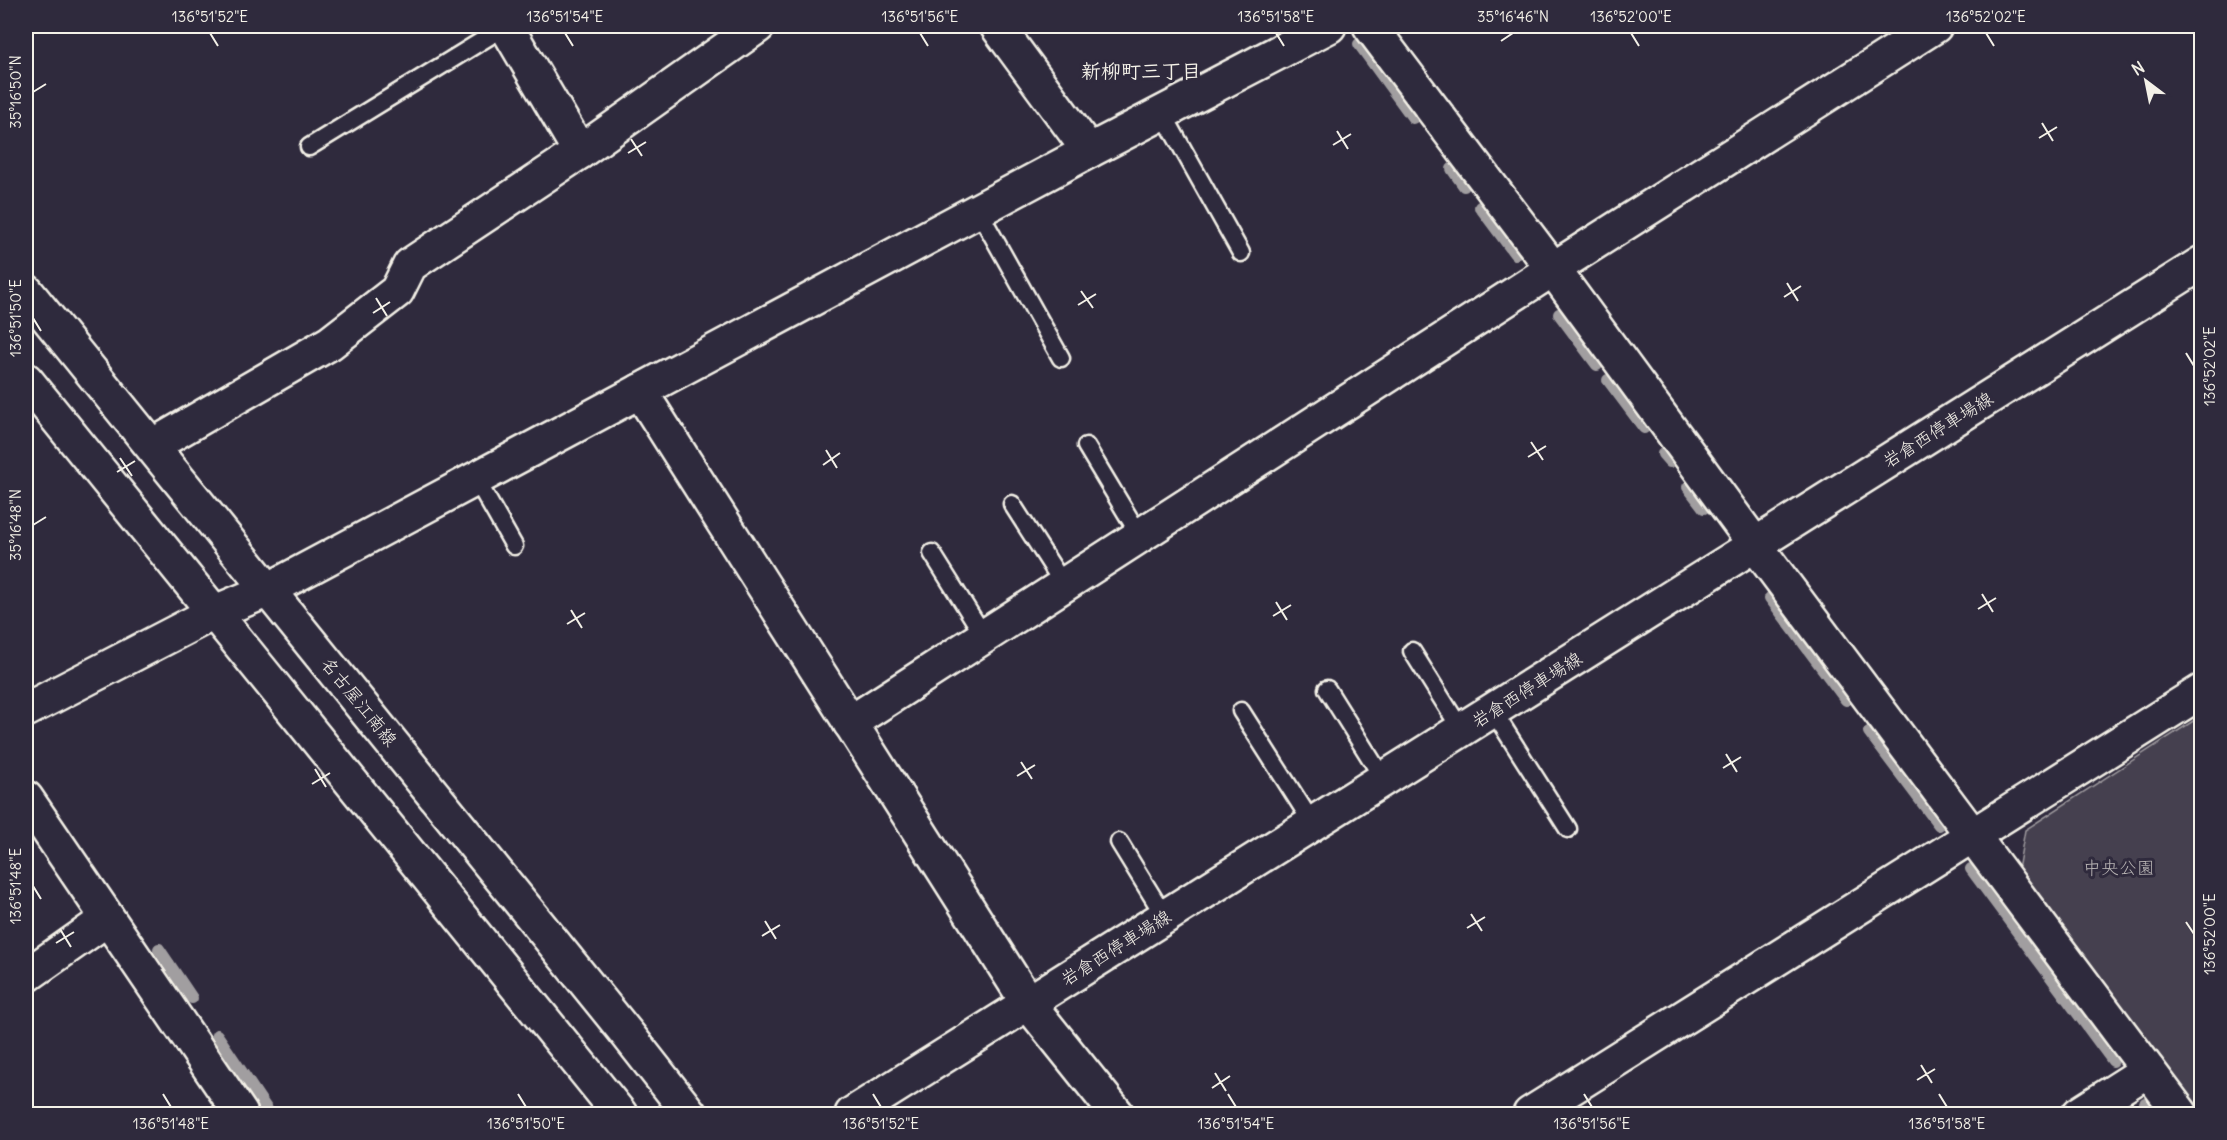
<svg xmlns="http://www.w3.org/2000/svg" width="2227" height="1140" font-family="Delius,'Klee One',sans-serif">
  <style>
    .green { fill: #454050; stroke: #9c989c; stroke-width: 1.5 }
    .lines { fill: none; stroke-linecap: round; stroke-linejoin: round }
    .stream { stroke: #a19ea0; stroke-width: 12 }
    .lane-casing { stroke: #f4f1e8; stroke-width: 21 }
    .street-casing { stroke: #f4f1e8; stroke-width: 38 }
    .secondary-casing { stroke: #f4f1e8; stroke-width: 38 }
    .primary-casing { stroke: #f4f1e8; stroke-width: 38 }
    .lane { stroke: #2f2a3d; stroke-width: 16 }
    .street { stroke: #2f2a3d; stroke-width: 33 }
    .secondary { stroke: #2f2a3d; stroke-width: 33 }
    .primary { stroke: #2f2a3d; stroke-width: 33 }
    .ticks { fill: none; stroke: #f4f1e8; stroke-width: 2 }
    .labels { text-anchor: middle; stroke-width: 6; stroke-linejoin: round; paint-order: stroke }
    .street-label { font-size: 18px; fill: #f4f1e8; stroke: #2f2a3d }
    .park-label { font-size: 18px; fill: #b7b3b3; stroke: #2f2a3d }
    .neighbourhood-label { font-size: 20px; font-weight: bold; fill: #f4f1e8; stroke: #2f2a3d }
    .neatline { fill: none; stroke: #f4f1e8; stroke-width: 2 }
    .ticks-label { font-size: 15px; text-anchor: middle; fill: #f4f1e8 }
  </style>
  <rect width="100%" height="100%" fill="#2f2a3d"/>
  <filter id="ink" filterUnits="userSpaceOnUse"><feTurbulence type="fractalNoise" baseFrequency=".0167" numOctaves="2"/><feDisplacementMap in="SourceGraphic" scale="12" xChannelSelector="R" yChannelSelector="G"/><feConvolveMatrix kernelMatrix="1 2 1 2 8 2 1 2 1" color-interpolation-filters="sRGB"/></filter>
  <g filter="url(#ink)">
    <!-- green -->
    <polygon class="green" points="2201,716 2201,1114 2199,1114 2018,870 2025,830"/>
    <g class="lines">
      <!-- stream -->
      <g class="stream">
        <polyline points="1359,44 1413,118"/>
        <polyline points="1452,169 1464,186"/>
        <polyline points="1480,207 1515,254"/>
        <polyline points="1559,314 1597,365"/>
        <polyline points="1608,380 1644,428"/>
        <polyline points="1663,454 1670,462"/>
        <polyline points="1688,487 1704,508"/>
        <polyline points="1770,598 1846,700"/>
        <polyline points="1869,732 1939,825"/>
        <polyline points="1971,869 2113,1061"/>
        <polyline points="159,949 192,998"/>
        <polyline points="217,1035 270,1114"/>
        <polyline points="2145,1103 2153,1114"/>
      </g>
      <defs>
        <g id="lane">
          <polyline points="1162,112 1241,253"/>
          <polyline points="309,147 506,26"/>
          <polyline points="978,210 1061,358"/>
          <polyline points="1086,446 1140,536"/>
          <polyline points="476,479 514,546"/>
          <polyline points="1012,504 1064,585"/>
          <polyline points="932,553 984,636"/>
          <polyline points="1412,651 1462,731"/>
          <polyline points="1327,689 1384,780"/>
          <polyline points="1241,711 1313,824"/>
          <polyline points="1493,711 1568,829"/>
          <polyline points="1119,842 1165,917"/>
        </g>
        <g id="street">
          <polyline points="506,26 580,152"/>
          <polyline points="997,26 1089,151"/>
          <polyline points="1370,26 1553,269 1756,546 2181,1114"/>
          <polyline points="640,391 1028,1003 1117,1114"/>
          <polyline points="152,446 330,343 397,291 410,265 580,152 758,26"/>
          <polyline points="268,590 1089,151 1329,26"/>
          <polyline points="850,723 1553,269 1935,26"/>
          <polyline points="26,798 241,1114"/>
          <polyline points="26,976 107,919"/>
          <polyline points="1530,1114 2202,691"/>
          <polyline points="2079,1114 2148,1070"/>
        </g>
        <g id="secondary">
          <polyline points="26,710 213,613 268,590"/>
          <polyline points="852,1114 2202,263"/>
        </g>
        <g id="primary">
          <polyline points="26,291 628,1035 690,1114"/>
          <polyline points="26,380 620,1114"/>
        </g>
      </defs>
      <!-- lane casing -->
      <use href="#lane" class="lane-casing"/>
      <!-- street casing -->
      <use href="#street" class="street-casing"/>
      <!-- secondary casing -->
      <use href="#secondary" class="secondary-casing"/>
      <!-- primary casing -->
      <use href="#primary" class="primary-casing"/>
      <!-- lane -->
      <use href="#lane" class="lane"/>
      <!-- street -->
      <use href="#street" class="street"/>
      <!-- secondary -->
      <use href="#secondary" class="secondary"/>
      <!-- primary -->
      <use href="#primary" class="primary"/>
    </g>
  </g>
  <!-- ticks -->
  <path class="ticks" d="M210,33L218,46M565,33L573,46M920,33L928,46M1276,33L1284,46M1631,33L1639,46M1986,33L1994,46M1501,41L1513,33M33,92L46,84M2042,123L2053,141M1337,131L1348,149M2039,138L2057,127M631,139L642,156M1333,145L1351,134M628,153L646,142M1787,283L1798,301M1081,291L1093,308M1784,297L1801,286M376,298L387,316M1078,305L1096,294M373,313L390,302M33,318L41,331M2186,353L2194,366M1531,442L1543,460M826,450L837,468M1528,457L1546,446M120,458L132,476M823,465L840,453M117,472L135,461M33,525L46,517M1982,594L1993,612M1276,602L1287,620M1978,609L1996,598M571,610L582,628M1273,616L1291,605M567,624L585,613M1726,754L1737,772M1021,762L1032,779M1723,768L1741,757M315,769L326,787M1017,776L1035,765M312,784L330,773M33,886L41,899M1471,914L1482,931M765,921L776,939M2186,922L2194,934M1467,928L1485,917M60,929L71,947M762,936L780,925M56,943L74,932M1921,1065L1932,1083M1215,1073L1226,1091M1917,1080L1935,1069M1212,1088L1230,1076M163,1094L171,1107M518,1094L526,1107M873,1094L881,1107M1228,1094L1236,1107M1584,1094L1592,1107M1939,1094L1947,1107"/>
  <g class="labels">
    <!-- street labels -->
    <g class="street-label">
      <text transform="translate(1938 430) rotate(-32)" y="6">岩倉西停車場線</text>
      <text transform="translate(1527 690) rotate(-32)" y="6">岩倉西停車場線</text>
      <text transform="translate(359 702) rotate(51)" y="6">名古屋江南線</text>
      <text transform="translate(1116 948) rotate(-32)" y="6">岩倉西停車場線</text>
    </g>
    <!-- park labels -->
    <g class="park-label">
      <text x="2119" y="874">中央公園</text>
    </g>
    <!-- neighbourhood labels -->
    <g class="neighbourhood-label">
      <text x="1141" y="78">新柳町三丁目</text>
    </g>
  </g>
  <!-- margin -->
  <rect width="2227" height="1140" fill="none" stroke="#2f2a3d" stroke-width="66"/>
  <!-- north arrow -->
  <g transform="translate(2146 81) rotate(328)" stroke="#2f2a3d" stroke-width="4.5" paint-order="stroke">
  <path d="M0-4.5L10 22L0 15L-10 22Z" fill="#f4f1e8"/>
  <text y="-9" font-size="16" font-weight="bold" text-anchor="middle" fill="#f4f1e8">N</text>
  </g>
  <rect x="33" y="33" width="2161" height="1074" class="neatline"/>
  <g class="ticks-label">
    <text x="210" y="22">136°51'52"E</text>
    <text x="565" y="22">136°51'54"E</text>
    <text x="920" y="22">136°51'56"E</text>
    <text x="1276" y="22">136°51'58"E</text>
    <text x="1513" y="22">35°16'46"N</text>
    <text x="1631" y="22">136°52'00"E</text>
    <text x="1986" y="22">136°52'02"E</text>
    <text transform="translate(16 92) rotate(-90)" y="5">35°16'50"N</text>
    <text transform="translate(16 318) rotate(-90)" y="5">136°51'50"E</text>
    <text transform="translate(2210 366) rotate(-90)" y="5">136°52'02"E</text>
    <text transform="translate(16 525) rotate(-90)" y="5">35°16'48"N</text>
    <text transform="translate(16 886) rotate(-90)" y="5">136°51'48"E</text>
    <text transform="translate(2210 934) rotate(-90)" y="5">136°52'00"E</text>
    <text x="171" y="1129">136°51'48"E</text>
    <text x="526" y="1129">136°51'50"E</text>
    <text x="881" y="1129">136°51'52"E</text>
    <text x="1236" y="1129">136°51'54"E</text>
    <text x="1592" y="1129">136°51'56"E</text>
    <text x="1947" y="1129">136°51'58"E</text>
  </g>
</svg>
